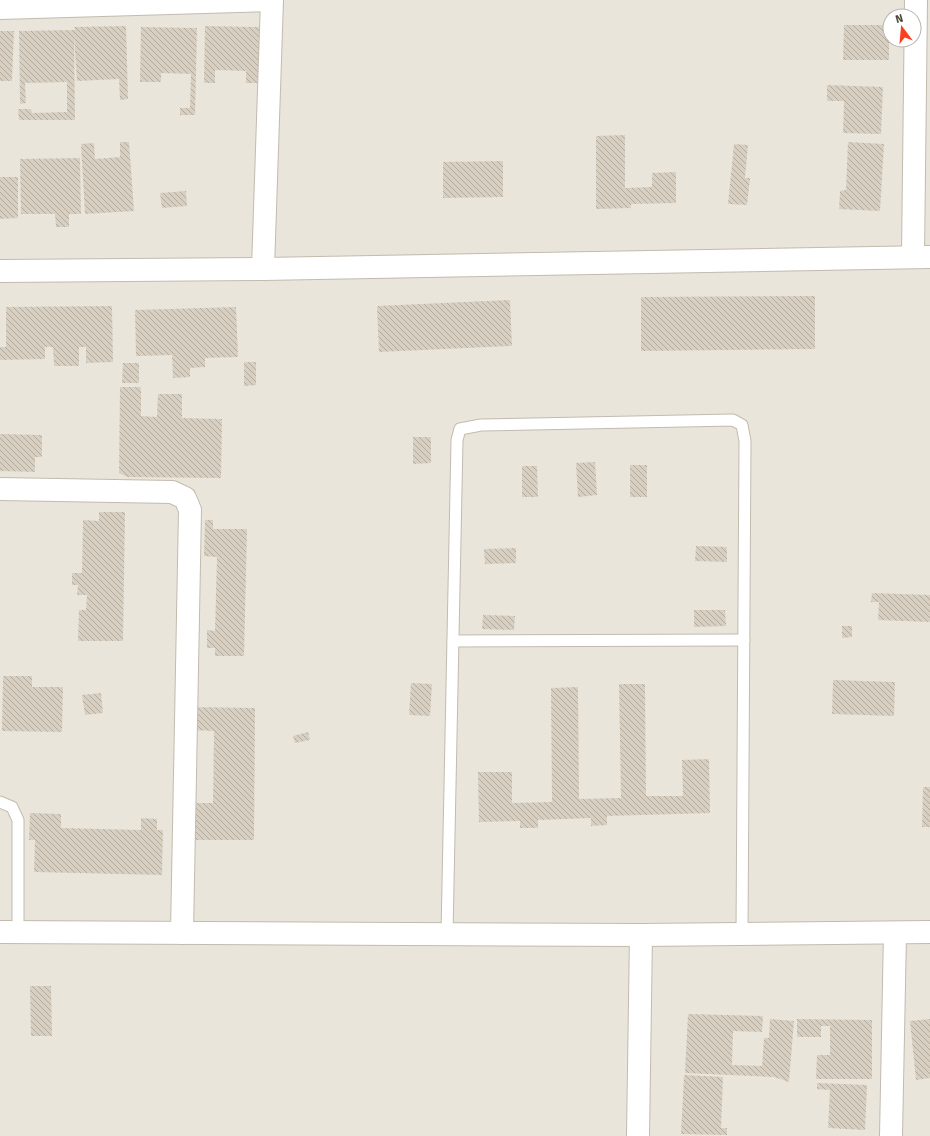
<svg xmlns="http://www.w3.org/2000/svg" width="930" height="1136" font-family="'Fira Sans',sans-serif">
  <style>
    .residential { fill: #eae5da; fill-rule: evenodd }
    .building { fill: url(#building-back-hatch) }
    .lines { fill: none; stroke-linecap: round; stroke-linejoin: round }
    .service-casing { stroke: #c2bbae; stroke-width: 13 }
    .minor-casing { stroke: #c2bbae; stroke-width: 24 }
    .tertiary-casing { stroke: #c2bbae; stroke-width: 24 }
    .service { stroke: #fff; stroke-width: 11 }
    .minor { stroke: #fff; stroke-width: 22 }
    .tertiary { stroke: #fff; stroke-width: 22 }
  </style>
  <defs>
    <pattern id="building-back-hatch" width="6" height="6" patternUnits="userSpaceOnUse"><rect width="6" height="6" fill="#d8cfc1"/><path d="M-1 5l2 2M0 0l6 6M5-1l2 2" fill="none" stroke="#b1aa9e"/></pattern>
  </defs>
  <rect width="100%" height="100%" fill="#f6f3ec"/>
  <!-- residential -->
  <path class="residential" d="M0,0H930V1136H0ZM890,16H914V40H890Z"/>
  <!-- building -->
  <g class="building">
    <polygon points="844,25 889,25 889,60 843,60"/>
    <polygon points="126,26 128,99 120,100 119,79 77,81 74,35 75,120 19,120 18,109 31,109 32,113 67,112 67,82 25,83 26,103 20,104 19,31 75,30 74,27"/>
    <polygon points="205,26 262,27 262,83 246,83 246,71 215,70 215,83 204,83"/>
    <polygon points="141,27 197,28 195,115 180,115 180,108 190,108 191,74 161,73 161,82 140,82"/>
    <polygon points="0,31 14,31 12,81 0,81"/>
    <polygon points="827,85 883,87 881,134 843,133 844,101 827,101"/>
    <polygon points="625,135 625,188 652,187 652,173 676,172 676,203 631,204 631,208 596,209 596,136"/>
    <polygon points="120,142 129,142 134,211 85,214 81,144 94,143 95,159 120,157"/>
    <polygon points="848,142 884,144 880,211 839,209 840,191 846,190"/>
    <polygon points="734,144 748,145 745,178 750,178 747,205 728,204"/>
    <polygon points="80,158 81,214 69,214 69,227 56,227 55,214 21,214 20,159"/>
    <polygon points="503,161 503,197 443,198 443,162"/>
    <polygon points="0,177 18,177 18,218 0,219"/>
    <polygon points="186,191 187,206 162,208 160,193"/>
    <polygon points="815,296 815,349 641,351 641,297"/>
    <polygon points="510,300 512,346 379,352 377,306"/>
    <polygon points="112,306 113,362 86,363 86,347 79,347 79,366 54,366 53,347 45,347 45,359 0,360 0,347 6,347 6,307"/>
    <polygon points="236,307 238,357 205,358 205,367 190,368 190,377 173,378 172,355 136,356 135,310"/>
    <polygon points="244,362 256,362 256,385 244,386"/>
    <polygon points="123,363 139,363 139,383 122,383"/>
    <polygon points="120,387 141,387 141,416 157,417 158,394 182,394 182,418 222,419 221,478 127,477 119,473"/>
    <polygon points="0,434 42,435 42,457 35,457 35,472 0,471"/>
    <polygon points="413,437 431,437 431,463 413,464"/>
    <polygon points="595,462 597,495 578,497 576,463"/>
    <rect x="630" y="465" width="17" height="32"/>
    <polygon points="522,466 537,466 538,497 522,497"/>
    <polygon points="99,512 125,512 123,641 78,641 79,610 86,610 87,595 77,595 78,585 72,585 72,573 82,573 83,520 99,521"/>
    <polygon points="205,520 213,520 213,529 247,529 244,656 215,656 215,648 207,648 207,630 215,631 217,557 204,556"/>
    <polygon points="696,546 727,547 727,562 695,561"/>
    <polygon points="516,548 516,563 485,564 484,549"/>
    <polygon points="872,593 930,595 930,622 878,620 879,602 871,602"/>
    <polygon points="694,610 725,610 726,626 694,627"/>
    <polygon points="483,615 515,616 514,630 482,629"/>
    <polygon points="842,626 852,626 852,637 842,638"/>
    <polygon points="3,676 32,676 32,687 63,687 62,732 2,731"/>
    <polygon points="833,680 895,682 894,716 832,714"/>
    <polygon points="411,683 432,684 430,716 409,715"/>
    <polygon points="619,684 645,684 646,796 683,796 682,760 709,759 710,813 607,816 607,825 591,826 591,818 538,820 538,828 520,828 520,821 479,822 478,772 512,772 512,803 552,802 551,688 578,687 579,799 621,798"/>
    <polygon points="101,693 103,713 85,715 82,695"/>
    <polygon points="190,707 255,708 254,840 186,840 186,803 213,803 214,731 190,730"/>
    <polygon points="308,732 310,740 295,743 293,736"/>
    <polygon points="923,787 930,787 930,827 922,827"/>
    <polygon points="30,813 61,814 61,828 141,830 141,818 157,819 157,830 163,830 162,875 34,872 35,840 29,840"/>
    <polygon points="30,986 51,986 52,1036 31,1036"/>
    <polygon points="688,1014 763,1016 762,1032 733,1031 732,1065 762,1066 764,1038 769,1038 770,1019 794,1021 789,1082 774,1077 685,1073"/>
    <polygon points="797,1019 872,1020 872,1079 816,1079 817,1055 830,1055 830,1026 821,1026 821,1037 797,1037"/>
    <polygon points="930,1019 930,1078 916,1080 910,1021"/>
    <polygon points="684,1075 723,1077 721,1128 727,1128 727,1135 681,1134"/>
    <polygon points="817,1083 867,1085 865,1130 828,1128 830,1090 817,1089"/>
  </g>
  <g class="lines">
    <defs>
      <g id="service">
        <polyline points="453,641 744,640"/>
        <polyline points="0,802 12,807 18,820 18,932"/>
        <polyline points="447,934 457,440 460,429 481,425 733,420 742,425 745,441 742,934"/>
      </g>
      <g id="minor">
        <polyline points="0,8 272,0"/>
        <polyline points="913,256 916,0"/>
        <polyline points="263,269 272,0"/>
        <polyline points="0,271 263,269 930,257"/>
        <polyline points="0,489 172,492 185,498 190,510 182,933"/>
        <polyline points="638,1136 641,935"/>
        <polyline points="891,1136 895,933"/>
      </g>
      <polyline id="tertiary" points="0,932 641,935 930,932"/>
    </defs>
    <!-- service casing -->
    <use href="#service" class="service-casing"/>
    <!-- minor casing -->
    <use href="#minor" class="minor-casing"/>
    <!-- tertiary casing -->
    <use href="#tertiary" class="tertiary-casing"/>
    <!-- service -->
    <use href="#service" class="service"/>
    <!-- minor -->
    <use href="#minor" class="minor"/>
    <!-- tertiary -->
    <use href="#tertiary" class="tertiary"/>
  </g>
  <!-- north arrow -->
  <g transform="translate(902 28) rotate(344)"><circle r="19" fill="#ffffff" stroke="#b7b4b0"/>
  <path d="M0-3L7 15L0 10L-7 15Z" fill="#fc3f1d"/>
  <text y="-6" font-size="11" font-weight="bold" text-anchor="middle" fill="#4b4439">N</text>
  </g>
</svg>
